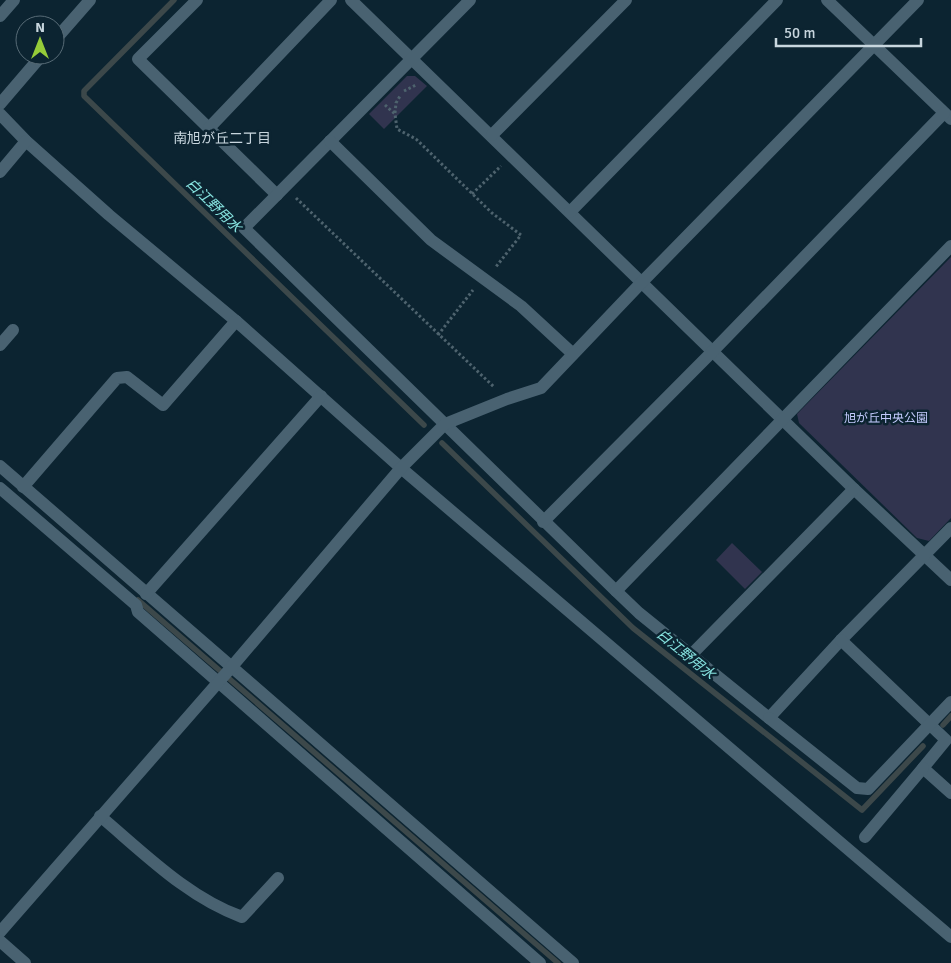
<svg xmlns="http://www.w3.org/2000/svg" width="951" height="963" font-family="Signika,'Noto Sans JP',sans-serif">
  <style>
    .green { fill: #31344f }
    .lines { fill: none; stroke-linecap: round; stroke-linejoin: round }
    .stream { stroke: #3c484a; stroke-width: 5.5 }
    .path { stroke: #4e636e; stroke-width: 3; stroke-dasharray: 2.5 2.5; stroke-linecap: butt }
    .street { stroke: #496271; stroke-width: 12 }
    .labels { text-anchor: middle; stroke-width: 5; stroke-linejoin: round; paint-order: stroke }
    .park-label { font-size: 12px; fill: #c3cafd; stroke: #0c2431 }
    .neighbourhood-label { font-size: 14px; fill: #c8d6de; stroke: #0c2431 }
    .water-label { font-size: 14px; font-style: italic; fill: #86e2df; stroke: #0c2431 }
  </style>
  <rect width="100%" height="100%" fill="#0c2431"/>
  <!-- green -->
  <g class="green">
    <polygon points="407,76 415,76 427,86 384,129 369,114"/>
    <polygon points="951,257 951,518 929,541 917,538 799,423 797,414"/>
    <polygon points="732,543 762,572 745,589 716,560"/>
  </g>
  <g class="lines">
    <!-- stream -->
    <g class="stream">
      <polyline points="174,0 84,91 84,96 424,425"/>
      <polyline points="442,443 633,628 862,810 923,746"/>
      <polyline points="138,600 558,963"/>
      <polyline points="943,725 951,716"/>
    </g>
    <!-- path -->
    <g class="path">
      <polyline points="404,91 416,85"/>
      <polyline points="385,105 395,114 397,129 416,139 492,213 521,235 495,268"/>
      <polyline points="395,113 396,103 400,96"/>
      <polyline points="472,194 501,166"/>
      <polyline points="296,198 494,387"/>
      <polyline points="438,335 473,290"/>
    </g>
    <!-- street -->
    <g class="street">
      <polyline points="197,0 138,59 277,195"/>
      <polyline points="351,0 854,489 951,580"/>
      <polyline points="470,0 244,228 616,591 639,613 769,718 841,640 951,528"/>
      <polyline points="827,0 951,119"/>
      <polyline points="0,16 14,0"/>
      <polyline points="55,40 90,0"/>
      <polyline points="0,104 42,55"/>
      <polyline points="0,114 26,141 109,215 236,321 401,468 951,937"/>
      <polyline points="209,128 331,0"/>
      <polyline points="492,135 626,0"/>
      <polyline points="330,141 431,240 521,306 573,354"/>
      <polyline points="0,172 26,141"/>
      <polyline points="570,212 777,0"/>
      <polyline points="0,345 13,330"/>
      <polyline points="0,466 573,963"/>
      <polyline points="23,487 117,378 127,377 163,405 236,321"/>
      <polyline points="0,488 136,605 138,612 540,963"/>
      <polyline points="543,522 713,351 944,113"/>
      <polyline points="616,591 951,246"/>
      <polyline points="146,594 321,396"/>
      <polyline points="841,640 946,740 923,768 951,793"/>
      <polyline points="691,655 854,489"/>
      <polyline points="769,718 857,788 868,789 951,702"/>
      <path d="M100,816C144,853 187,897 242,917L278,878"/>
      <polyline points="865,837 923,768"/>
      <polyline points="0,932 229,670 401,468 445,424 507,399 541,388 642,282 918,0"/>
      <polyline points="0,941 25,963"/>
    </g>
  </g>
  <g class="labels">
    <!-- park labels -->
    <g class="park-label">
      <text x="886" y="422">旭が丘中央公園</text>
    </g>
    <!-- neighbourhood labels -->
    <g class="neighbourhood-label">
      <text x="222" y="143">南旭が丘二丁目</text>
    </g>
    <!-- water labels -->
    <g class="water-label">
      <text transform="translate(214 205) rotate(44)" y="5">白江野用水</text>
      <text transform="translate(686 654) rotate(39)" y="5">白江野用水</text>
    </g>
  </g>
  <!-- north arrow -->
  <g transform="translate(40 40)"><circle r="24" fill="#0c2431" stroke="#576b76"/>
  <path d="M0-4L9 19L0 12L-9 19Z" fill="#96cc39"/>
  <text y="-8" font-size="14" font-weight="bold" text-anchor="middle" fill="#c8d6de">N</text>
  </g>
  <!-- scale -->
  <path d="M776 38v8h145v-8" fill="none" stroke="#c8d6de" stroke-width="2.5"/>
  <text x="784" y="38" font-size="15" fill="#c8d6de" stroke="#0c2431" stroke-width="4" paint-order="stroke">50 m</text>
</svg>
